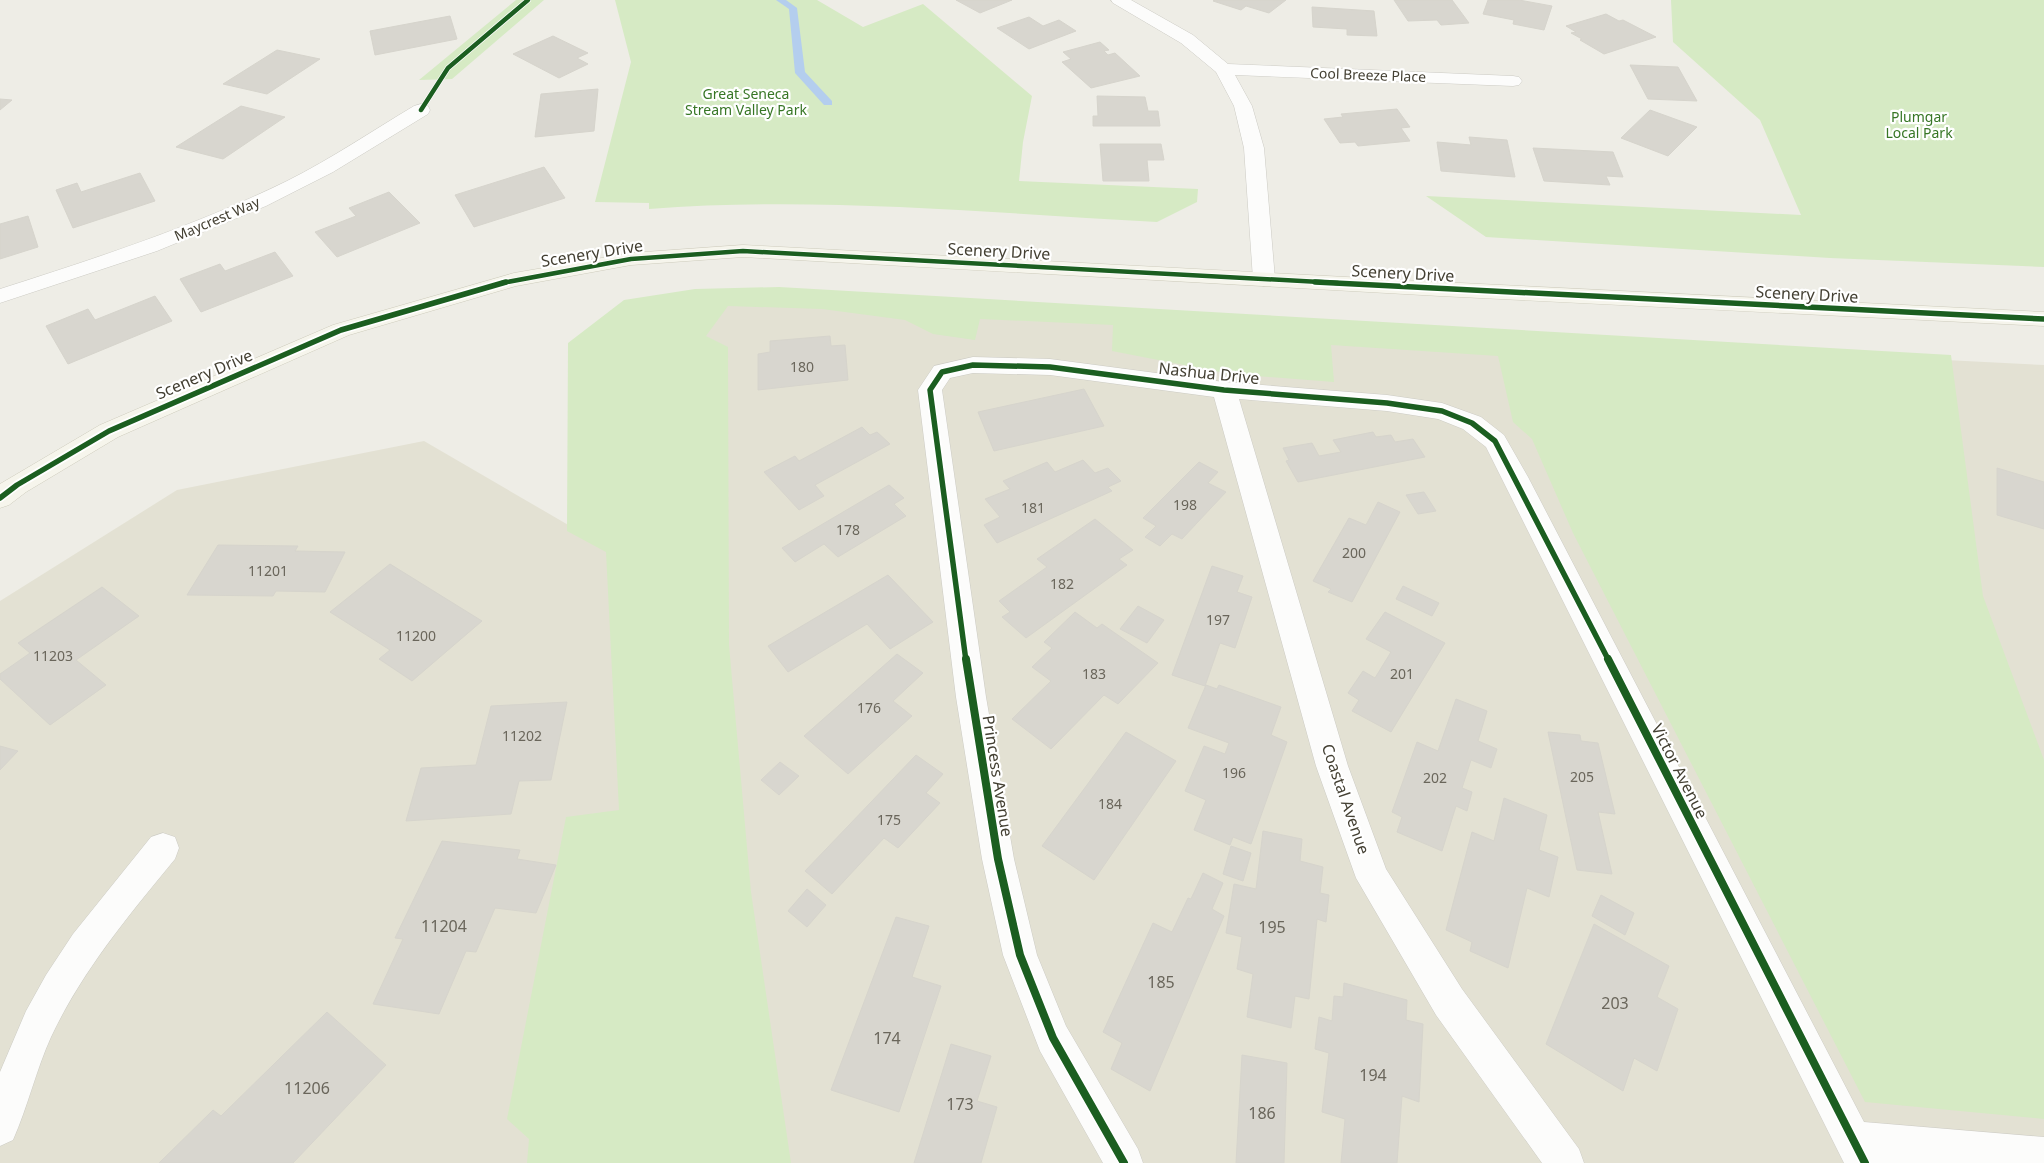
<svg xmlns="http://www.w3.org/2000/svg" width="2044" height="1163" font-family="'Noto Sans',sans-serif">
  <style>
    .residential { fill: #e3e1d3 }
    .green { fill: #d6eac4 }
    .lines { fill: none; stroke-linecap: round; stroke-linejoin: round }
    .stream { fill: #b4ceee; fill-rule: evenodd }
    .building { fill: #d8d6cf; stroke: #d6d4cc }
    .street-casing { stroke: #cccbc4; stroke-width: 1 }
    .secondary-casing { stroke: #ceccbd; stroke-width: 1 }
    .street { fill: #fcfcfb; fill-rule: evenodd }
    .secondary { fill: #f6f5ec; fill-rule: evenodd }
    .cycleway-far2-casing { stroke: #fff; stroke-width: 6 }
    .cycleway-far1-casing { stroke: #fff; stroke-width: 9 }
    .cycleway-casing { stroke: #fff; stroke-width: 11 }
    .cycleway-far2 { stroke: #1b5e20; stroke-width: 4.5 }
    .cycleway-far1 { stroke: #1b5e20; stroke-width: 5.5 }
    .cycleway { stroke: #1b5e20; stroke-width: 8 }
    .labels { text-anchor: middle; stroke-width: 4.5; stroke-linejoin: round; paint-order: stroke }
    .far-street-label { font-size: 14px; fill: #444033; stroke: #fff }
    .far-park-label { font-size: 14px; fill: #377625; stroke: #fff }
    .number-label { font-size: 14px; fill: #6a665b }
    .street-label { font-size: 16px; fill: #444033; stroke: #fff }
    .near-number-label { font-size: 16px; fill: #6a665b }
  </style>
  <rect width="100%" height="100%" fill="#eeede6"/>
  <!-- residential -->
  <g class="residential">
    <polygon points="694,296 2044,365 2044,1163 776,1163"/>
    <polygon points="424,441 613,551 627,815 592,1163 0,1163 0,601 177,490"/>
  </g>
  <!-- green -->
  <g class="green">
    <polygon points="516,0 544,0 452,79 419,80"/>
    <path d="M615,0H817L863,27L923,4L1032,96L1023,142L1019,181L1198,189L1197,202L1157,222C988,213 818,196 649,209V203L595,202L631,62Z"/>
    <polygon points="1671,0 2044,0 2044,267 1830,258 1486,237 1426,196 1801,215 1760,120 1673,42"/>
    <polygon points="779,287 1951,355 1983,596 2044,760 2044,1119 1865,1102 1573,533 1532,439 1513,422 1498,356 1331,345 1334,382 1230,374 1112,351 1113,325 980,319 975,340 933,334 905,320 822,309 728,306 706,336 728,347 729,645 751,892 791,1163 527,1163 529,1139 507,1119 566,817 619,810 606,552 567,531 568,343 624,300 695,289"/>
  </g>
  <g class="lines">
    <!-- stream -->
    <polygon class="stream" points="776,0 786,0 797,8 805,72 832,101 832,105 824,105 795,73 789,9"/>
  </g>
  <!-- building -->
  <g class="building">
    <polygon points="956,0 1012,0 980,13"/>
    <polygon points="1214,0 1286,0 1269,13 1246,6 1241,10 1213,1"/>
    <polygon points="1394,0 1452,0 1469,23 1441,25 1437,20 1408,21"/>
    <polygon points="1488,0 1519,0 1552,6 1544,30 1513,24 1514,20 1483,14"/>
    <polygon points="1312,7 1374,11 1377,36 1347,35 1347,29 1313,27"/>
    <polygon points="1606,14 1619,21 1623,20 1656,37 1604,54 1580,40 1582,39 1571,33 1576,32 1566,26"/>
    <polygon points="450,16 457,39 375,55 370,31"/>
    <polygon points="1029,17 1043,26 1059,20 1076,31 1029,49 997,28"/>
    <polygon points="553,36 588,53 577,58 588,64 559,78 513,54"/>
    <polygon points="1100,42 1109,50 1104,51 1108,55 1115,53 1140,76 1091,88 1062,62 1071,59 1063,52"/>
    <polygon points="277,50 320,59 267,94 223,84"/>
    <polygon points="1630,65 1678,67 1697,101 1648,99"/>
    <polygon points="598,89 594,131 535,137 541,94"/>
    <polygon points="1097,96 1145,97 1148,111 1158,111 1160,126 1093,126 1093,116 1098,116"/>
    <polygon points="0,99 12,100 0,110"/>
    <polygon points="241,106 285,117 223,159 176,147"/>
    <polygon points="1397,109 1410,127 1401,128 1410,141 1358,146 1355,142 1340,143 1324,119 1343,117 1341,114"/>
    <polygon points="1650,110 1697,127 1668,156 1621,138"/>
    <polygon points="1469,137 1507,140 1515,177 1441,171 1437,142 1471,145"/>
    <polygon points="1100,144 1161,144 1164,160 1147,160 1149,181 1103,181"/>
    <polygon points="1533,148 1613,152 1623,177 1606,176 1610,185 1544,181"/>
    <polygon points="544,167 565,198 474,227 455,195"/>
    <polygon points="140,173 155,201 73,228 56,190 77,183 81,192"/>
    <polygon points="389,192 420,223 337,257 315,232 356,216 349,208"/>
    <polygon points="28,216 38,247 0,259 0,224"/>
    <polygon points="275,252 293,276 201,312 180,279 220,264 225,271"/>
    <polygon points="155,296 172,321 68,364 46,326 88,309 95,320"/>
    <polygon points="830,336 831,346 845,345 848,380 758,390 758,354 770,352 770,341"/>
    <polygon points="1084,389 1104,426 994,451 978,412"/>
    <polygon points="862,427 870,435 877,432 890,444 815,485 824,496 799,510 764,472 795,456 799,461"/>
    <polygon points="1373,432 1376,437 1391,435 1395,442 1413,439 1425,457 1298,482 1286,461 1289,460 1283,448 1312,443 1319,456 1341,452 1333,440"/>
    <polygon points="1083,460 1095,473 1108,468 1121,481 1108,487 1112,491 997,543 984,525 1000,517 985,499 1010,489 1003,481 1047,462 1055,472"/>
    <polygon points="1199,462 1218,472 1208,483 1226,492 1182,539 1172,534 1160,546 1145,537 1156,526 1143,518"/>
    <polygon points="1997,468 2044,482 2044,529 1997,515"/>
    <polygon points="889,485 904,498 894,504 906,516 838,557 824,544 795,562 782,548"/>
    <polygon points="1424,492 1436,511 1418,514 1406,495"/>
    <polygon points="1378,502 1400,512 1352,602 1328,592 1331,589 1313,581 1349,518 1366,525"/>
    <polygon points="1095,519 1133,550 1119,559 1127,565 1026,638 1002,617 1010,612 999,601 1047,567 1037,559"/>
    <polygon points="218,545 298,546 295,551 345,552 325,592 276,591 273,596 187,595"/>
    <polygon points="390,564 482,621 412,681 379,659 390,650 330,612"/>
    <polygon points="1212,566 1243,576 1237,592 1252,597 1235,648 1220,643 1205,686 1172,675"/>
    <polygon points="888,575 933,622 890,649 867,624 788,672 768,646"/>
    <polygon points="1403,586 1439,603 1432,616 1396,599"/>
    <polygon points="102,587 139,616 76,660 106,685 50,725 0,679 0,674 30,653 18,643"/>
    <polygon points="1138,606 1164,620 1147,643 1120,629"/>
    <polygon points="1075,612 1097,628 1102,624 1158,663 1118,704 1104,695 1051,749 1012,719 1051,681 1032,667 1052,648 1044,642"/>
    <polygon points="1385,612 1445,643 1391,732 1352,711 1359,700 1348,693 1363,671 1375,678 1391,652 1366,639"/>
    <polygon points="897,654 923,673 893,701 912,716 848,774 804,736"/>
    <polygon points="1206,685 1217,689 1219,685 1281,707 1271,735 1287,742 1251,844 1233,837 1230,845 1194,830 1206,800 1185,791 1204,746 1225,754 1229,743 1188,728"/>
    <polygon points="1456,699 1487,711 1478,741 1497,749 1491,768 1471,760 1462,788 1472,792 1467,811 1456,806 1442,851 1397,832 1402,817 1392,812 1417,742 1438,751"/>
    <polygon points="567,702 551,780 519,781 511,814 406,821 421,768 476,765 491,706"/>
    <polygon points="1126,732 1176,761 1094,880 1042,846"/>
    <polygon points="1548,732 1580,735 1581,741 1598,743 1615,814 1598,812 1612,874 1577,870"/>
    <polygon points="0,746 18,751 0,770"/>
    <polygon points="916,755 943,774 926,793 940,803 898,848 884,838 832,894 805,871"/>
    <polygon points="780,762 799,776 779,795 761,780"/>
    <polygon points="1504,798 1547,815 1539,850 1558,857 1549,897 1527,888 1508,968 1470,951 1472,942 1446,930 1472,832 1494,841"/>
    <polygon points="1263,831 1302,839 1300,861 1323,867 1320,893 1329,895 1326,922 1317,919 1309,999 1295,996 1291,1028 1247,1017 1253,974 1237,969 1242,937 1226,933 1234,884 1256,889"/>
    <polygon points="442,841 520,850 517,859 556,865 536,913 495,908 476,952 466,951 439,1014 373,1004 403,939 395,938"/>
    <polygon points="1231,846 1251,853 1243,881 1223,874"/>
    <polygon points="1203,873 1223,883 1212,909 1224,916 1150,1091 1111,1069 1122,1043 1103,1032 1153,923 1172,932 1188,898 1191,899"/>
    <polygon points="807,889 826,905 807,927 788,911"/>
    <polygon points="1601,895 1634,913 1625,935 1592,916"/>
    <polygon points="896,917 929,926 912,977 941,986 899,1112 831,1090"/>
    <polygon points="1594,924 1669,966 1657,997 1678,1009 1657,1071 1634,1058 1623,1091 1546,1044"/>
    <polygon points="1344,983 1407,1000 1406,1020 1423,1024 1419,1102 1402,1096 1397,1163 1341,1163 1345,1119 1322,1112 1329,1053 1315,1049 1319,1017 1332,1021 1334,996 1343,997"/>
    <polygon points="327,1012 386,1065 293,1163 159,1163 213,1110 221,1116"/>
    <polygon points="951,1044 991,1056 977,1101 997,1107 981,1163 914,1163"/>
    <polygon points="1242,1055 1287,1063 1284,1163 1236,1163"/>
  </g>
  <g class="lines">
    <defs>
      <g id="street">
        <polygon points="1111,0 1131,0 1193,35 1228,64 1513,76 1519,77 1522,81 1519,85 1513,86 1235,75 1252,106 1264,148 1275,279 1272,284 1264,286 1256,284 1253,279 1244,148 1234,106 1216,72 1181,43 1113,3"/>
        <path d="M421,104L428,106L430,110L428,114L333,172L266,206L157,251L0,303V289C97,258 195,226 287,181C331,159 372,131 414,106Z"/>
        <polygon points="973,357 1050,359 1224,382 1387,395 1442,403 1481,417 1504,435 1528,477 1864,1122 2044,1137 2044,1163 1844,1163 1486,447 1463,429 1438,419 1387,411 1239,399 1348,766 1386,869 1462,989 1579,1149 1584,1163 1542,1163 1436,1015 1356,878 1316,766 1214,397 1050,375 973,373 950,378 942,390 986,697 1014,859 1037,955 1066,1026 1138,1149 1143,1163 1103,1163 1040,1051 1003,955 982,859 956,697 918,390 934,366"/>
        <path d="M163,833L175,837L179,848L175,859C129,915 82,971 51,1037C36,1070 28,1106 13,1140L0,1146V1072L26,1011L46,975L73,934L151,837Z"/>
      </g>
      <polygon id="secondary" points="743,245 1440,282 2044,312 2044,326 1440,296 743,257 631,265 516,286 349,335 118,437 26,492 9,505 0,508 0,484 100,425 333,325 514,273 631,253"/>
    </defs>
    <!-- street casing -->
    <use href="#street" class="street-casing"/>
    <!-- secondary casing -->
    <use href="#secondary" class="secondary-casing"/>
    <!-- street -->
    <use href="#street" class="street"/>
    <!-- secondary -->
    <use href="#secondary" class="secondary"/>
    <defs>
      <g id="cycleway-far2">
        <polyline points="421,110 448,68 528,0"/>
        <polyline points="502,283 631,259 743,251 1338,283"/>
      </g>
      <g id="cycleway-far1">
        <polyline points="1315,282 2044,319"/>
        <polyline points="0,498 17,485 109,431 341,330 506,282"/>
        <polyline points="966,661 930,390 942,372 973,365 1050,367 1224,390 1387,403 1442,411 1472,423 1495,441 1609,661"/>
      </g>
      <g id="cycleway">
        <polyline points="966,659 998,859 1020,955 1053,1038 1124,1163"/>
        <polyline points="1608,659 1865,1163"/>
      </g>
    </defs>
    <!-- cycleway-far2 casing -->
    <use href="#cycleway-far2" class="cycleway-far2-casing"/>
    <!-- cycleway-far1 casing -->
    <use href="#cycleway-far1" class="cycleway-far1-casing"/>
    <!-- cycleway casing -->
    <use href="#cycleway" class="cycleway-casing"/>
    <!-- cycleway-far2 -->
    <use href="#cycleway-far2" class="cycleway-far2"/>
    <!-- cycleway-far1 -->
    <use href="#cycleway-far1" class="cycleway-far1"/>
    <!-- cycleway -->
    <use href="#cycleway" class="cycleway"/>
  </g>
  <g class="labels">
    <!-- far-street labels -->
    <g class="far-street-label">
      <text transform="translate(1368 75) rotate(2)" y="5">Cool Breeze Place</text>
      <text transform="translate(217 219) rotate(-23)" y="5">Maycrest Way</text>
    </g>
    <!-- far-park labels -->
    <g class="far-park-label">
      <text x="746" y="99">Great Seneca<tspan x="746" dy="16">Stream Valley Park</tspan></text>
      <text x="1919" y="122">Plumgar<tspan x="1919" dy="16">Local Park</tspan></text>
    </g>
    <!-- number labels -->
    <g class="number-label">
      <text x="802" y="372">180</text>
      <text x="1185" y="510">198</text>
      <text x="1033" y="513">181</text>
      <text x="848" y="535">178</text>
      <text x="1354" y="558">200</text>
      <text x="268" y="576">11201</text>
      <text x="1062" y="589">182</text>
      <text x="1218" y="625">197</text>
      <text x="416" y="641">11200</text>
      <text x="53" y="661">11203</text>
      <text x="1094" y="679">183</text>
      <text x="1402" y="679">201</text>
      <text x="869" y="713">176</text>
      <text x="522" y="741">11202</text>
      <text x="1234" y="778">196</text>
      <text x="1582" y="782">205</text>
      <text x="1435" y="783">202</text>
      <text x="1110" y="809">184</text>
      <text x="889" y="825">175</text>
    </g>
    <!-- street labels -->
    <g class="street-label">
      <text transform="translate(999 251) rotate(3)" y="6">Scenery Drive</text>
      <text transform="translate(592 253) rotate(-9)" y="6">Scenery Drive</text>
      <text transform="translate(1403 273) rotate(3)" y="6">Scenery Drive</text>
      <text transform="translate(1807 294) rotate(3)" y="6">Scenery Drive</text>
      <text transform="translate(1209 373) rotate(6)" y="6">Nashua Drive</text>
      <text transform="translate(204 374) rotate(-23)" y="6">Scenery Drive</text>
      <text transform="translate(1680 771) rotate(63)" y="6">Victor Avenue</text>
      <text transform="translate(998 776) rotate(81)" y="6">Princess Avenue</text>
      <text transform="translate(1346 799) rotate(71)" y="6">Coastal Avenue</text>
    </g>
    <!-- near-number labels -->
    <g class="near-number-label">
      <text x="444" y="932">11204</text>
      <text x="1272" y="933">195</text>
      <text x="1161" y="988">185</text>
      <text x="1615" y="1009">203</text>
      <text x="887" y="1044">174</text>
      <text x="1373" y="1081">194</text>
      <text x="307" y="1094">11206</text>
      <text x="960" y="1110">173</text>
      <text x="1262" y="1119">186</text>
    </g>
  </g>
</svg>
